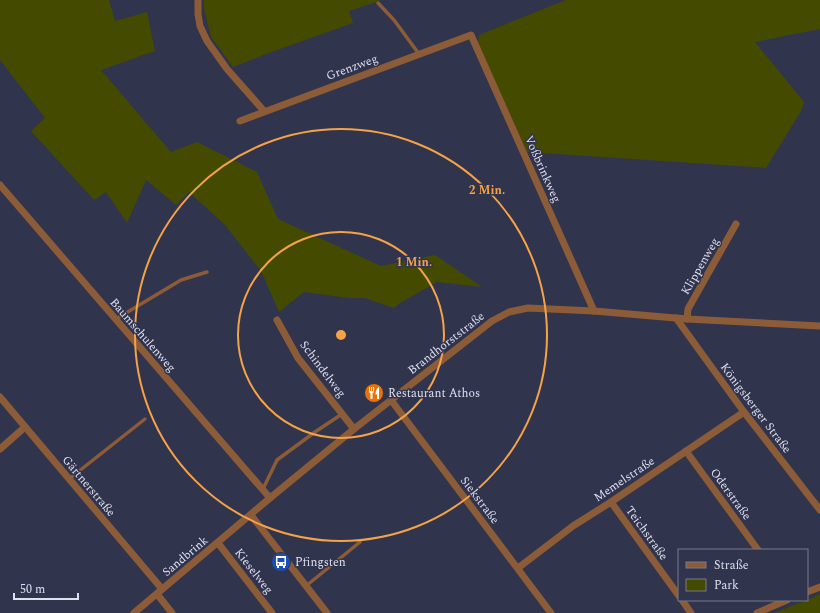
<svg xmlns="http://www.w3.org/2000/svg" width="820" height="613" font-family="Spectral,serif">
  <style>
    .green { fill: #444b01 }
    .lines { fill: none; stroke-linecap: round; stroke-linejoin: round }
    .lane { stroke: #8b5c37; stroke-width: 3.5 }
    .street { stroke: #8b5c37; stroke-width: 7 }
    .ring { fill: none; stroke: #f6a246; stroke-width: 2 }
    .labels { text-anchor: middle; stroke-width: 3; stroke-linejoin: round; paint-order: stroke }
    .street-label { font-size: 12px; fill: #dee0f0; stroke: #31344d }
    .poi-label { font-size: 12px; fill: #dee0f0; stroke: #31344d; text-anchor: start }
    .centre { fill: #f6a246; stroke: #31344d; stroke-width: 2 }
    .ring-label { font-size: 12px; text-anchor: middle; font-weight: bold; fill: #f6a246; stroke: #31344d; stroke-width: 3; stroke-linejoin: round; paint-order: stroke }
  </style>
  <rect width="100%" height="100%" fill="#31344d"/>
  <!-- green -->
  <g class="green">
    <polygon points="0,0 109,0 115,21 147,12 155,51 101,70 171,152 197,142 257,172 278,219 381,266 435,255 482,287 437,282 400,303 394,308 365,298 349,298 304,292 279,312 261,271 225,225 189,192 176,205 146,180 127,223 106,192 94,200 31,131 45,118 0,60"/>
    <polygon points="204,0 380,0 380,1 349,11 353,23 266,54 233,67 211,37 204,9"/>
    <polygon points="566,0 820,0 820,29 755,42 804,102 801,111 766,168 527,152 478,44 479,35"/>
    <polygon points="820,594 820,613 774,613 807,600"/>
  </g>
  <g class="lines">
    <!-- lane -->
    <g class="lane">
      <polyline points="378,3 394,20 419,54"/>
      <polyline points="116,319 181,280 207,272"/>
      <polyline points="69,479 145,419"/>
      <polyline points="263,489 277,460 315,432 342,414"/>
      <polyline points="306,586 360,542"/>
    </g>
    <!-- street -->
    <g class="street">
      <polyline points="198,0 198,14 200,26 207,41 227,69 264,111"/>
      <polyline points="240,121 471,35 594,311"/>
      <polyline points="0,185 270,498"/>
      <polyline points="676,318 744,412 820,510"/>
      <polyline points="687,319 688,309 736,224"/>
      <polyline points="277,320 298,358 354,429"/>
      <polyline points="0,397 162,589"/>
      <polyline points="391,400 551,613"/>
      <polyline points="0,449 25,427"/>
      <polyline points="686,451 758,550"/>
      <polyline points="611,502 679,596"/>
      <polyline points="251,515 327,613"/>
      <polyline points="218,543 272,613"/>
      <polyline points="518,568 573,526 611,502 744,412"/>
      <polyline points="807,592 820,587"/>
      <polyline points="157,594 172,613"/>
      <polyline points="682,600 691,613"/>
      <polyline points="134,613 270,498 354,429 492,321 509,312 528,308 594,311 687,319 820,326"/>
      <polyline points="757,613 787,600"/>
    </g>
  </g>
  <!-- distance rings -->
  <g class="ring">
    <circle cx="341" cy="335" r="103"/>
    <circle cx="341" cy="335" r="206"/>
  </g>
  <!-- icons -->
  <defs>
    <symbol id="restaurant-disc" viewBox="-11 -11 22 22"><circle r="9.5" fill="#e8710a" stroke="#31344d"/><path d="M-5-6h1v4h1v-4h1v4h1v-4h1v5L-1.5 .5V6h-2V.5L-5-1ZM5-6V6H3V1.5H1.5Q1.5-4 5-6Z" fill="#fff"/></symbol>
    <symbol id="bus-disc" viewBox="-11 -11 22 22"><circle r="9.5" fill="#1a4fb4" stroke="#31344d"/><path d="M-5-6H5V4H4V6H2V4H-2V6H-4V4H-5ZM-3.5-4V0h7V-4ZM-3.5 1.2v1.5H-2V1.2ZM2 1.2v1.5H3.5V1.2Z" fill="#fff"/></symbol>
  </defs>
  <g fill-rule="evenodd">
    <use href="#restaurant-disc" x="363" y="382" width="22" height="22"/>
    <use href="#bus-disc" x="270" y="551" width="22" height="22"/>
  </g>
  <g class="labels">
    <!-- street labels -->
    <g class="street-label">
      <text transform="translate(352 67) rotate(-20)" y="4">Grenzweg</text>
      <text transform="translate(543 169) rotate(66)" y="4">Voßbrinkweg</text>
      <text transform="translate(700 266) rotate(-60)" y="4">Klippenweg</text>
      <text transform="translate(143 335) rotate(49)" y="4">Baumschulenweg</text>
      <text transform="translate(446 343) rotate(-38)" y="4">Brandhorststraße</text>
      <text transform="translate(323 369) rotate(53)" y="4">Schindelweg</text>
      <text transform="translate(756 408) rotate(53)" y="4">Königsberger Straße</text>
      <text transform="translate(624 479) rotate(-34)" y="4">Memelstraße</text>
      <text transform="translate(89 486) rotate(50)" y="4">Gärtnerstraße</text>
      <text transform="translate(731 494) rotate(54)" y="4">Oderstraße</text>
      <text transform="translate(480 500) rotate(53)" y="4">Siekstraße</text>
      <text transform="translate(647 533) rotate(54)" y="4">Teichstraße</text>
      <text transform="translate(185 556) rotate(-40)" y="4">Sandbrink</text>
      <text transform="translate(254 571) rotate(52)" y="4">Kieselweg</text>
    </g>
    <!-- poi labels -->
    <g class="poi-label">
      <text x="388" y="397">Restaurant Athos</text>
      <text x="295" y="566">Pfingsten</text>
    </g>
  </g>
  <circle cx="341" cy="335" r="6" class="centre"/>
  <g class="ring-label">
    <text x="487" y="194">2 Min.</text>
    <text x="414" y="266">1 Min.</text>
  </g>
  <!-- legend -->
  <rect x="678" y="549" width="130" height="52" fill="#31344d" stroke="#76798e"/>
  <rect x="686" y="562" width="20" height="6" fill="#8b5c37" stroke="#76798e"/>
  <text x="714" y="569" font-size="12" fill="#dee0f0">Straße</text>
  <rect x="686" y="579" width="20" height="12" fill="#444b01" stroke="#76798e"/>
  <text x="714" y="589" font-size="12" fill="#dee0f0">Park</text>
  <!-- scale -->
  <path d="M14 593v6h64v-6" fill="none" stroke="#dee0f0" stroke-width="2"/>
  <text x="20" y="593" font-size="12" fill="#dee0f0" stroke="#31344d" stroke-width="3" paint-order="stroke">50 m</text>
</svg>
